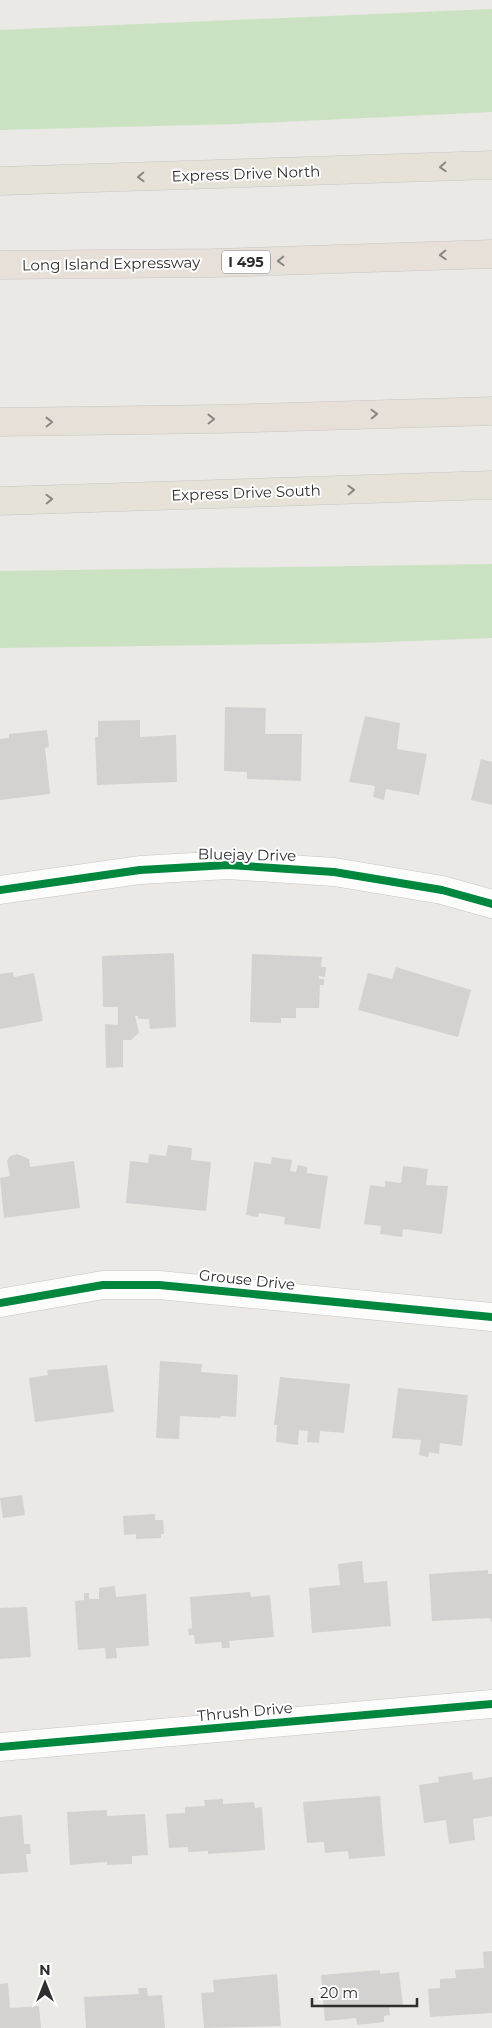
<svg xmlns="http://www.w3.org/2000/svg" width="492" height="2028" font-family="Montserrat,sans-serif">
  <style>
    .green { fill: #cbe2c2 }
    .building { fill: #d3d2d0 }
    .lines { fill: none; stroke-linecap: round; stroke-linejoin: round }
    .minor-casing { stroke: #c5c5c4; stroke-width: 29 }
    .trunk-casing { stroke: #c6c5c4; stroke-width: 29 }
    .motorway-casing { stroke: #c6c5c4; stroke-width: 29 }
    .minor { stroke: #fcfcfb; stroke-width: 28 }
    .trunk { stroke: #e6e2d8; stroke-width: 28 }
    .motorway { stroke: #e7e0d8; stroke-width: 28 }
    .cycleway-casing { stroke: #fff; stroke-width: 11 }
    .cycleway { stroke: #00873e; stroke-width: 8 }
    .oneway { stroke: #8a8883 }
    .oneway2 { stroke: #8a8783 }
    .labels { text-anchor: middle; stroke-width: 4; stroke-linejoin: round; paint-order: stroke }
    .shield { fill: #fff; stroke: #6d6d6d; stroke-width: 1 }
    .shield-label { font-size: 14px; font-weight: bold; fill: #2e2e2e }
    .street-label { font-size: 15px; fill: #2e2e2e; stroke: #fff }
  </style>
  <rect width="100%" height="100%" fill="#eae9e5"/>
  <!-- green -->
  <g class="green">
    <polygon points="492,9 492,112 237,124 0,130 0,30"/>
    <polygon points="492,564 492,638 361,643 0,648 0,571"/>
  </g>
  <!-- building -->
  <g class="building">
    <polygon points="225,707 266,708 265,734 302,734 301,781 247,779 247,772 224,771"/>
    <polygon points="365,716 400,723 397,749 427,754 419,795 386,789 384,800 373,797 375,786 349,782"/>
    <polygon points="140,720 140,737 176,735 177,782 97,785 95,737 98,737 98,721"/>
    <polygon points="47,730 49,747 45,748 50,794 0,800 0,739 9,738 9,734"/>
    <polygon points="481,759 492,762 492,805 471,800"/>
    <polygon points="174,953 176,1027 150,1029 149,1019 138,1019 138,1016 135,1016 139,1033 131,1040 123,1040 123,1067 106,1068 105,1024 118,1025 118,1007 103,1007 102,956"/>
    <polygon points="252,954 322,957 321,967 326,967 325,977 319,976 319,979 324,979 324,985 320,985 319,1008 296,1008 296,1018 281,1018 281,1023 250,1022"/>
    <polygon points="396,967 471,990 458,1037 358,1010 368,973 392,979"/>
    <polygon points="13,972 14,977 34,973 43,1021 0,1029 0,974"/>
    <polygon points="168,1145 192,1148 191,1160 211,1162 206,1211 126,1203 130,1161 148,1163 149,1154 166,1156"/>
    <polygon points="17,1154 29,1159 30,1167 74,1161 80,1208 4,1218 0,1178 10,1176 7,1161 10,1156"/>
    <polygon points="272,1157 292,1160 290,1171 296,1172 298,1165 307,1167 307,1173 328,1176 320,1229 284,1224 285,1217 259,1213 258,1217 246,1215 254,1162 271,1164"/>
    <polygon points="403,1166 428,1169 426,1185 448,1186 442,1234 403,1229 402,1237 380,1234 381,1226 364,1224 370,1185 385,1187 385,1181 401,1183"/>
    <polygon points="160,1361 202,1364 201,1372 238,1375 236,1417 221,1416 220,1418 180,1416 179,1439 156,1438"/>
    <polygon points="107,1365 114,1412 35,1422 29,1378 48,1375 47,1370"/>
    <polygon points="280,1377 350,1384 344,1433 320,1431 319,1443 307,1442 308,1431 299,1430 298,1445 276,1442 277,1425 274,1425"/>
    <polygon points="398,1388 468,1395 462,1446 440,1443 439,1454 429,1452 428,1457 419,1455 421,1440 392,1438"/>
    <polygon points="22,1495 25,1515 3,1518 0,1498"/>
    <polygon points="155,1514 155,1520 163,1520 164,1534 161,1534 161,1538 136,1539 136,1534 124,1535 123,1516"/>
    <polygon points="362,1561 364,1583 387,1581 391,1626 312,1633 309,1588 340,1585 338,1564"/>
    <polygon points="488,1570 488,1574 492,1574 492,1623 490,1618 432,1621 429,1574"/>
    <polygon points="115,1586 116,1597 146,1594 149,1646 116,1648 117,1658 106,1659 105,1648 78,1650 75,1601 84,1600 84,1593 89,1593 89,1599 99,1599 99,1588"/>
    <polygon points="250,1592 251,1597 270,1595 274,1637 229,1641 230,1648 222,1648 221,1642 195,1644 194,1635 189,1635 188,1629 192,1628 190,1597"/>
    <polygon points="27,1607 31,1657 0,1659 0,1608"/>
    <polygon points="472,1772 473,1780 492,1777 492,1816 473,1819 475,1840 449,1844 446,1820 424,1823 419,1785 439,1782 438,1777"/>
    <polygon points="380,1796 385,1856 349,1859 348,1851 325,1853 324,1842 307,1843 303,1802"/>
    <polygon points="223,1799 223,1804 254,1802 255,1808 262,1807 265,1850 208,1854 208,1851 188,1852 188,1847 169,1848 166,1814 185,1813 185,1807 205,1806 204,1800"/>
    <polygon points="107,1810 107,1816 145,1814 148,1855 132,1856 132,1864 107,1865 107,1862 70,1865 67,1812"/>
    <polygon points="22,1815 24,1844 30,1844 31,1854 26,1854 28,1872 0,1874 0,1817"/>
    <polygon points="492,1951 492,2013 430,2017 428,1989 440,1988 440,1979 456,1978 455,1970 484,1968 483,1952"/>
    <polygon points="380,1970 380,1974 399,1972 403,2006 389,2007 390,2015 384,2016 384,2022 357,2025 356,2018 325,2021 321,1975"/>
    <polygon points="277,1974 281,2026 204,2028 201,1993 214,1992 213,1980"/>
    <polygon points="8,1983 10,2008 39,2006 41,2028 0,2028 0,1984"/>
    <polygon points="138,1988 147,1988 148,1996 162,1995 165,2028 86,2028 84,1997 139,1994"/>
  </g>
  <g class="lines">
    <defs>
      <g id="minor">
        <polyline points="0,890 140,870 228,865 334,872 442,890 492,904"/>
        <polyline points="0,1303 103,1285 159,1285 492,1317"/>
        <polyline points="0,1747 492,1704"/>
      </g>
      <g id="trunk">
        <polyline points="0,181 492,165"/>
        <polyline points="0,501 492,485"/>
      </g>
      <g id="motorway">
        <polyline points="0,265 214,263 492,254"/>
        <polyline points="0,422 218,419 492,411"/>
      </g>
    </defs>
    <!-- minor casing -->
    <use href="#minor" class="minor-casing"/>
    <!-- trunk casing -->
    <use href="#trunk" class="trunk-casing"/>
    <!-- motorway casing -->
    <use href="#motorway" class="motorway-casing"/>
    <!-- minor -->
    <use href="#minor" class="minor"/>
    <!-- trunk -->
    <use href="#trunk" class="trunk"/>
    <!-- motorway -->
    <use href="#motorway" class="motorway"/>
    <defs>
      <g id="cycleway">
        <polyline points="0,890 140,870 228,865 334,872 442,890 492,904"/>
        <polyline points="0,1303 103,1285 159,1285 492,1317"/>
        <polyline points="0,1747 492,1704"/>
      </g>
    </defs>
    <!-- cycleway casing -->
    <use href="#cycleway" class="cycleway-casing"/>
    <!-- cycleway -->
    <use href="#cycleway" class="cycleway"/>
  </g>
  <!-- one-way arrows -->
  <defs><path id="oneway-chevron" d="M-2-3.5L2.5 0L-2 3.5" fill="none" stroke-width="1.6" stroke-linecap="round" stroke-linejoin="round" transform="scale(1.25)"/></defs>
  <g class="oneway">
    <use href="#oneway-chevron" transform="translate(443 167) rotate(177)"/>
    <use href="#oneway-chevron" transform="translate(141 177) rotate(178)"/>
    <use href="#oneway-chevron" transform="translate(351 490) rotate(-2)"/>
    <use href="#oneway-chevron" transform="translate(49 499) rotate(-2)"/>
  </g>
  <g class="oneway2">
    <use href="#oneway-chevron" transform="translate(443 255) rotate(178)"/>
    <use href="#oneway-chevron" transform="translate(281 261) rotate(178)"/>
    <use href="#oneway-chevron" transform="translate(374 414) rotate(-2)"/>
    <use href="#oneway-chevron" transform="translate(211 419) rotate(-1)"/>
    <use href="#oneway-chevron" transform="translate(49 422) rotate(-1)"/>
  </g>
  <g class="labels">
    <!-- shield labels -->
    <rect class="shield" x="222" y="250.5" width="48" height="23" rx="4"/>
    <g class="shield-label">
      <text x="246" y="267">I 495</text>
    </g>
    <!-- street labels -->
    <g class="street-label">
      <text transform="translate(246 174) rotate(-2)" y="5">Express Drive North</text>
      <text transform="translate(111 264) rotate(-1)" y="5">Long Island Expressway</text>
      <text transform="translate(246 493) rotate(-2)" y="5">Express Drive South</text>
      <text transform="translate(247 855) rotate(1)" y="5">Bluejay Drive</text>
      <text transform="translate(247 1280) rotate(6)" y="5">Grouse Drive</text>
      <text transform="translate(245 1712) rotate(-5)" y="5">Thrush Drive</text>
    </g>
  </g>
  <!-- north arrow -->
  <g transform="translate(45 1983)" stroke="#ffffff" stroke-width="4" paint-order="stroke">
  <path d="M0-4L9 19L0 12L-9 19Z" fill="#2e2e2e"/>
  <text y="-8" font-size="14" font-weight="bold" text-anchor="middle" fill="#2e2e2e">N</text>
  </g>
  <!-- scale -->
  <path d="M312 1998v8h105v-8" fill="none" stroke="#2e2e2e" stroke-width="2.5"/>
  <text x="320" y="1998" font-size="15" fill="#2e2e2e" stroke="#ffffff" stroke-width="4" paint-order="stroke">20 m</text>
</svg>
